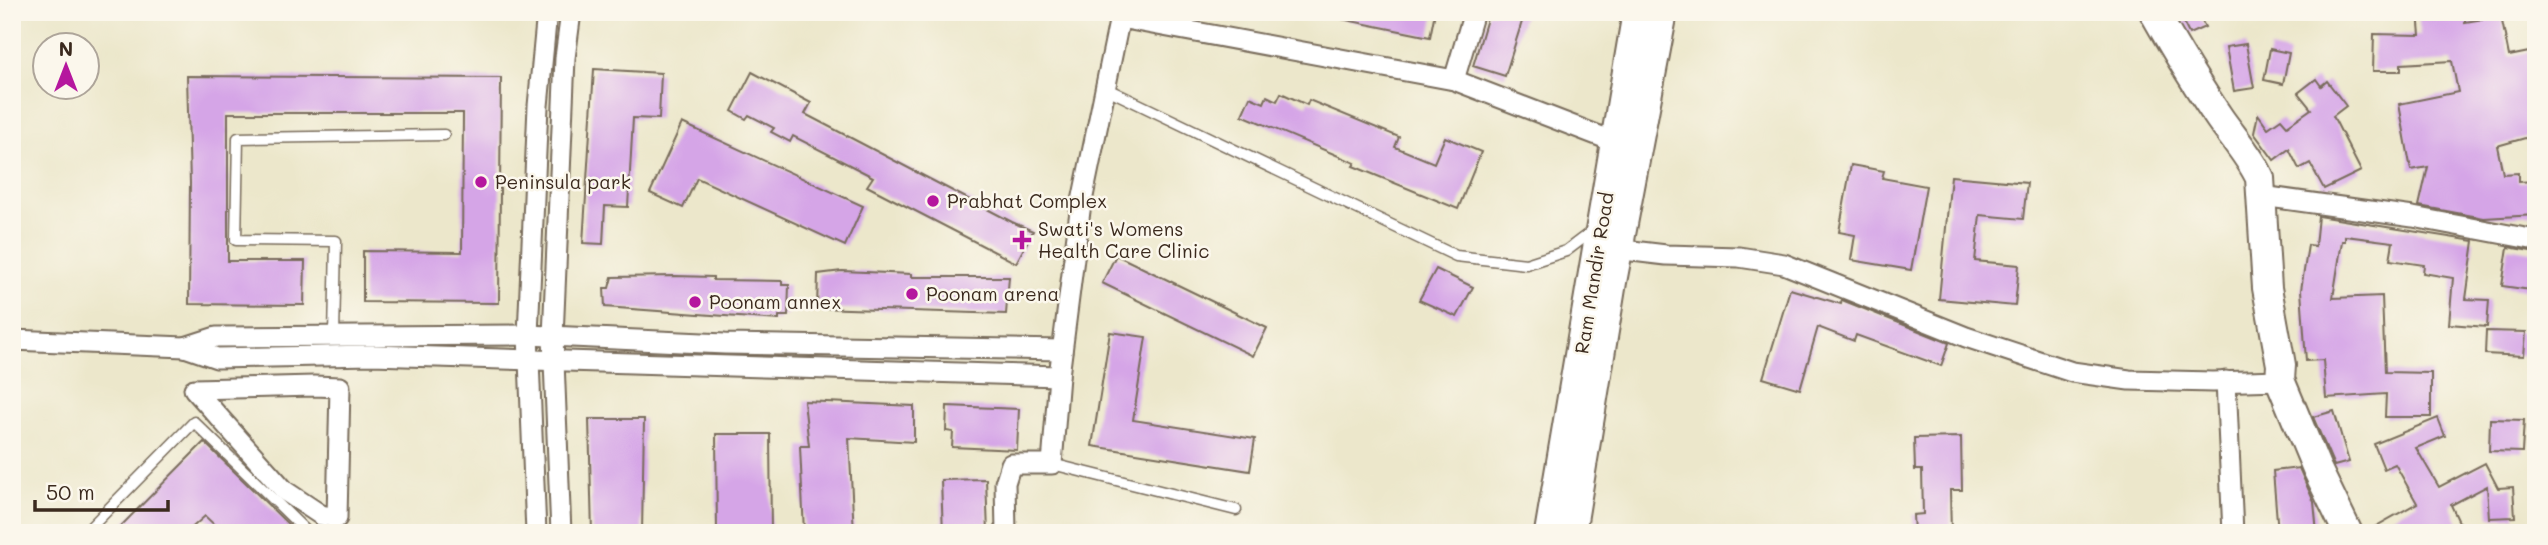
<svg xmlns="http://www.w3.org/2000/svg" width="2548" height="545" font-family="Mali,sans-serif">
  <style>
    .building { fill: #d5a5e7 }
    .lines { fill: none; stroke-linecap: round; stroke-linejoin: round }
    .lane-casing { stroke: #796c5b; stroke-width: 13 }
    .street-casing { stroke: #796c5b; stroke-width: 23 }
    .secondary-casing { stroke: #796c5b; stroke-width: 32 }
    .lane { stroke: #fff; stroke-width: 10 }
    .street { stroke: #fff; stroke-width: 19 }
    .secondary { stroke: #fff; stroke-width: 28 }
    .poi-dot { fill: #b5179e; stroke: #fbf7ec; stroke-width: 2.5 }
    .labels { text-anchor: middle; stroke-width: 5; stroke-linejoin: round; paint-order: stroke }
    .poi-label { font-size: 19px; fill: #3b2a1e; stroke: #fbf7ec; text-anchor: start }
    .street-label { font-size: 19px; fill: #3b2a1e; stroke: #fbf7ec }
  </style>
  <rect width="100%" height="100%" fill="#fbf7ec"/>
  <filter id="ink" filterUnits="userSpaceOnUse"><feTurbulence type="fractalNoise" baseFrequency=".0143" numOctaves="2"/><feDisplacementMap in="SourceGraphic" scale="14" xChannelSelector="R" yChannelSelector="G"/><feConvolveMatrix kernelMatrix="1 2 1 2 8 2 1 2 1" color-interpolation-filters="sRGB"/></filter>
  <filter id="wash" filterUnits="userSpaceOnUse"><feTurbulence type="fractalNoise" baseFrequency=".00686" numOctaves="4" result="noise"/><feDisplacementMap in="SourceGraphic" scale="28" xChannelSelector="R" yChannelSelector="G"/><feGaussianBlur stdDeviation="1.57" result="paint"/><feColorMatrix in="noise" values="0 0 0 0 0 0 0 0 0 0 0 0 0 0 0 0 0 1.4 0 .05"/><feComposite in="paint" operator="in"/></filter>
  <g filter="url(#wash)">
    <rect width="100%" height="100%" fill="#ece7cb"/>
    <g id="blocks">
      <!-- building -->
      <g class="building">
        <polygon points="1341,12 1435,12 1430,37 1341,19"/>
        <polygon points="1489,12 1525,12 1505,76 1473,66"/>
        <polygon points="2178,12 2197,12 2205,27 2189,34"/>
        <polygon points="2418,12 2465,12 2465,22 2501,16 2509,56 2534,51 2536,61 2536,135 2497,146 2503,174 2518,173 2518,182 2536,181 2536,215 2484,218 2419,206 2428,167 2411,170 2399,104 2458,92 2452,61 2401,64 2401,71 2373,71 2374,34 2420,35"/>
        <polygon points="2246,44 2254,88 2234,91 2226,47"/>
        <polygon points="2270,49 2289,53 2283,84 2264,80"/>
        <polygon points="594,69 661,73 659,119 633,118 628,207 605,206 603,244 583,243"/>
        <polygon points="752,72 811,103 805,114 1012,222 1033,231 1016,263 867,186 873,177 793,136 790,142 771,132 774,128 749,115 746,119 732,111"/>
        <polygon points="187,76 501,78 499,303 363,302 363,251 462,252 463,113 228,113 228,261 305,261 304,305 189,304 190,183"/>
        <polygon points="2316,79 2321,86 2327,81 2346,106 2333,116 2361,171 2324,189 2310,163 2299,169 2289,149 2274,160 2254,133 2258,114 2268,128 2281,119 2287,126 2311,109 2298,93"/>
        <polygon points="1281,93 1307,105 1309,100 1399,137 1395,147 1434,163 1445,137 1481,152 1458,209 1353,166 1355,163 1242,115 1250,97 1264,103 1267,96 1277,101"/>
        <polygon points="682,123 863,206 845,246 697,178 683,208 650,193"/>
        <polygon points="1851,165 1884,171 1882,178 1926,186 1911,270 1851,260 1855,235 1839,232"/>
        <polygon points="1951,176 2027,183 2023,219 1980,215 1975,261 2019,265 2015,306 1939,299"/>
        <polygon points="2318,216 2474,241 2466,299 2489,300 2487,327 2449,324 2453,278 2423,273 2424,265 2390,260 2393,242 2345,236 2345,241 2342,241 2333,298 2382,296 2385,372 2431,373 2431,417 2385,417 2386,394 2326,398 2323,360 2306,361 2301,290 2308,245 2315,246"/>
        <polygon points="2508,247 2536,252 2531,290 2502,286"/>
        <polygon points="1116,255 1267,328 1253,356 1102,283"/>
        <polygon points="1436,269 1473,287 1457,317 1419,300"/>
        <polygon points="842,271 911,274 911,277 1009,277 1006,314 817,308 818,274"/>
        <polygon points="675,276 713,277 713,280 782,281 782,285 789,285 788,316 779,316 779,320 605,307 604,288 609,288 612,277"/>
        <polygon points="1790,289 1841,304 1842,300 1949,343 1941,366 1856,335 1854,341 1818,327 1800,389 1763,378"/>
        <polygon points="2486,331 2526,332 2524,356 2485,354"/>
        <polygon points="1110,332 1146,337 1133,420 1255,439 1250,471 1092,446"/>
        <polygon points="804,401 914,406 914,442 849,438 854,533 804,533 800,446 809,446"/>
        <polygon points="947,406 1019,409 1017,450 952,447 953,432 946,431"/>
        <polygon points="2334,411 2349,462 2334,466 2313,417"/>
        <polygon points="2438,418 2445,436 2416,448 2439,487 2485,463 2498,488 2513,487 2515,517 2489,518 2487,486 2451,505 2464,533 2364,533 2417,503 2395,464 2384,469 2374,444"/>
        <polygon points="589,419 644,419 642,533 592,533"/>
        <polygon points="2490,419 2524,420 2522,452 2489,451"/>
        <polygon points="716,434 770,434 771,533 717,533"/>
        <polygon points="1961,437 1962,490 1950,490 1951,533 1914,533 1913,515 1923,514 1922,470 1915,470 1914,438"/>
        <polygon points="204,442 297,533 223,533 205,516 186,533 114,533"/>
        <polygon points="2299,468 2314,502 2317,533 2278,533 2273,471"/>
        <polygon points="986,479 988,533 943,533 941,480"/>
      </g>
    </g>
  </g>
  <g filter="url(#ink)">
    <use href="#blocks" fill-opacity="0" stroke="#796c5b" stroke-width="2"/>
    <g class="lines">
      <defs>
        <g id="lane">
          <polyline points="1105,88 1456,256 1526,264 1566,251 1595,229"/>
          <polyline points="334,337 336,241 236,240 238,138 444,135"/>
          <polyline points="1052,464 1236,510"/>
          <polyline points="85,533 194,422 308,533"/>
        </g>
        <g id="street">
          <polyline points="1120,18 1454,80 1615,142 1626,145"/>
          <polyline points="1454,80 1474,12"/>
          <polyline points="2262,196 2413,217 2536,240"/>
          <polyline points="1607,248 1666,255 1739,257 1784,264 1966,337 2072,372 2129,380 2213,382 2280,380"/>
          <polyline points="12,340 185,347 217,358 372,355 1059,376"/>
          <polyline points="185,347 216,337 528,335 725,344 1062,350"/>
          <polyline points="2226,381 2233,533"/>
          <polygon points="314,386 340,387 337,518 321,515 285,491 194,389"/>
          <polyline points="536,533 528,335 538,106 547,12"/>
          <polyline points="561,533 553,337 565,58 571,12"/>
          <polyline points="1006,533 1005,483 1011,464 1052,464 1059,376 1080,211 1121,12"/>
        </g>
        <g id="secondary">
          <path d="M2154,12C2175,49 2196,84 2220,119C2234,139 2250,156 2260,178L2267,288L2281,365L2280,380L2317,469L2348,533"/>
          <polyline points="1549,533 1637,12"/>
          <polyline points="1571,533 1612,282 1663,12"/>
        </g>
      </defs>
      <!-- lane casing -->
      <use href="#lane" class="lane-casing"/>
      <!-- street casing -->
      <use href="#street" class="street-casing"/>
      <!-- secondary casing -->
      <use href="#secondary" class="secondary-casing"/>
      <!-- lane -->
      <use href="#lane" class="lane"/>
      <!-- street -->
      <use href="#street" class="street"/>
      <!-- secondary -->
      <use href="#secondary" class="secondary"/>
    </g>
  </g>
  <!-- markers -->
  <g class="poi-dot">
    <circle cx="481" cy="182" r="7"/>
    <circle cx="933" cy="201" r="7"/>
    <path d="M1018.5 229.5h7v7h7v7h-7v7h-7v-7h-7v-7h7z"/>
    <circle cx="912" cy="294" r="7"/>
    <circle cx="695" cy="302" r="7"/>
  </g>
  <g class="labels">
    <!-- poi labels -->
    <g class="poi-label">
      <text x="495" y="189">Peninsula park</text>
      <text x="947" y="208">Prabhat Complex</text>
      <text x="1038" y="236">Swati's Womens<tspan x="1038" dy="22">Health Care Clinic</tspan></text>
      <text x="926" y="301">Poonam arena</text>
      <text x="709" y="309">Poonam annex</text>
    </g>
    <!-- street labels -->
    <g class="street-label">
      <text transform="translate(1594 273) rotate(-81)" y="7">Ram Mandir Road</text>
    </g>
  </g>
  <!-- margin -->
  <rect width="2548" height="545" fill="none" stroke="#fbf7ec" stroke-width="42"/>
  <!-- north arrow -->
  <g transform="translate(66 66)"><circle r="33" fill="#fbf7ec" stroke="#aea59a" stroke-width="2"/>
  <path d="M0-5L12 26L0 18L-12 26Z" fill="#b5179e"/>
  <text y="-10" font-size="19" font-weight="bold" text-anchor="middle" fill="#3b2a1e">N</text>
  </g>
  <!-- scale -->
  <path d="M35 500v10h133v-10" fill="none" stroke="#3b2a1e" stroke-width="3.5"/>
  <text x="46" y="500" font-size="21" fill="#3b2a1e" stroke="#fbf7ec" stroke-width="5" paint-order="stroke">50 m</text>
</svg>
